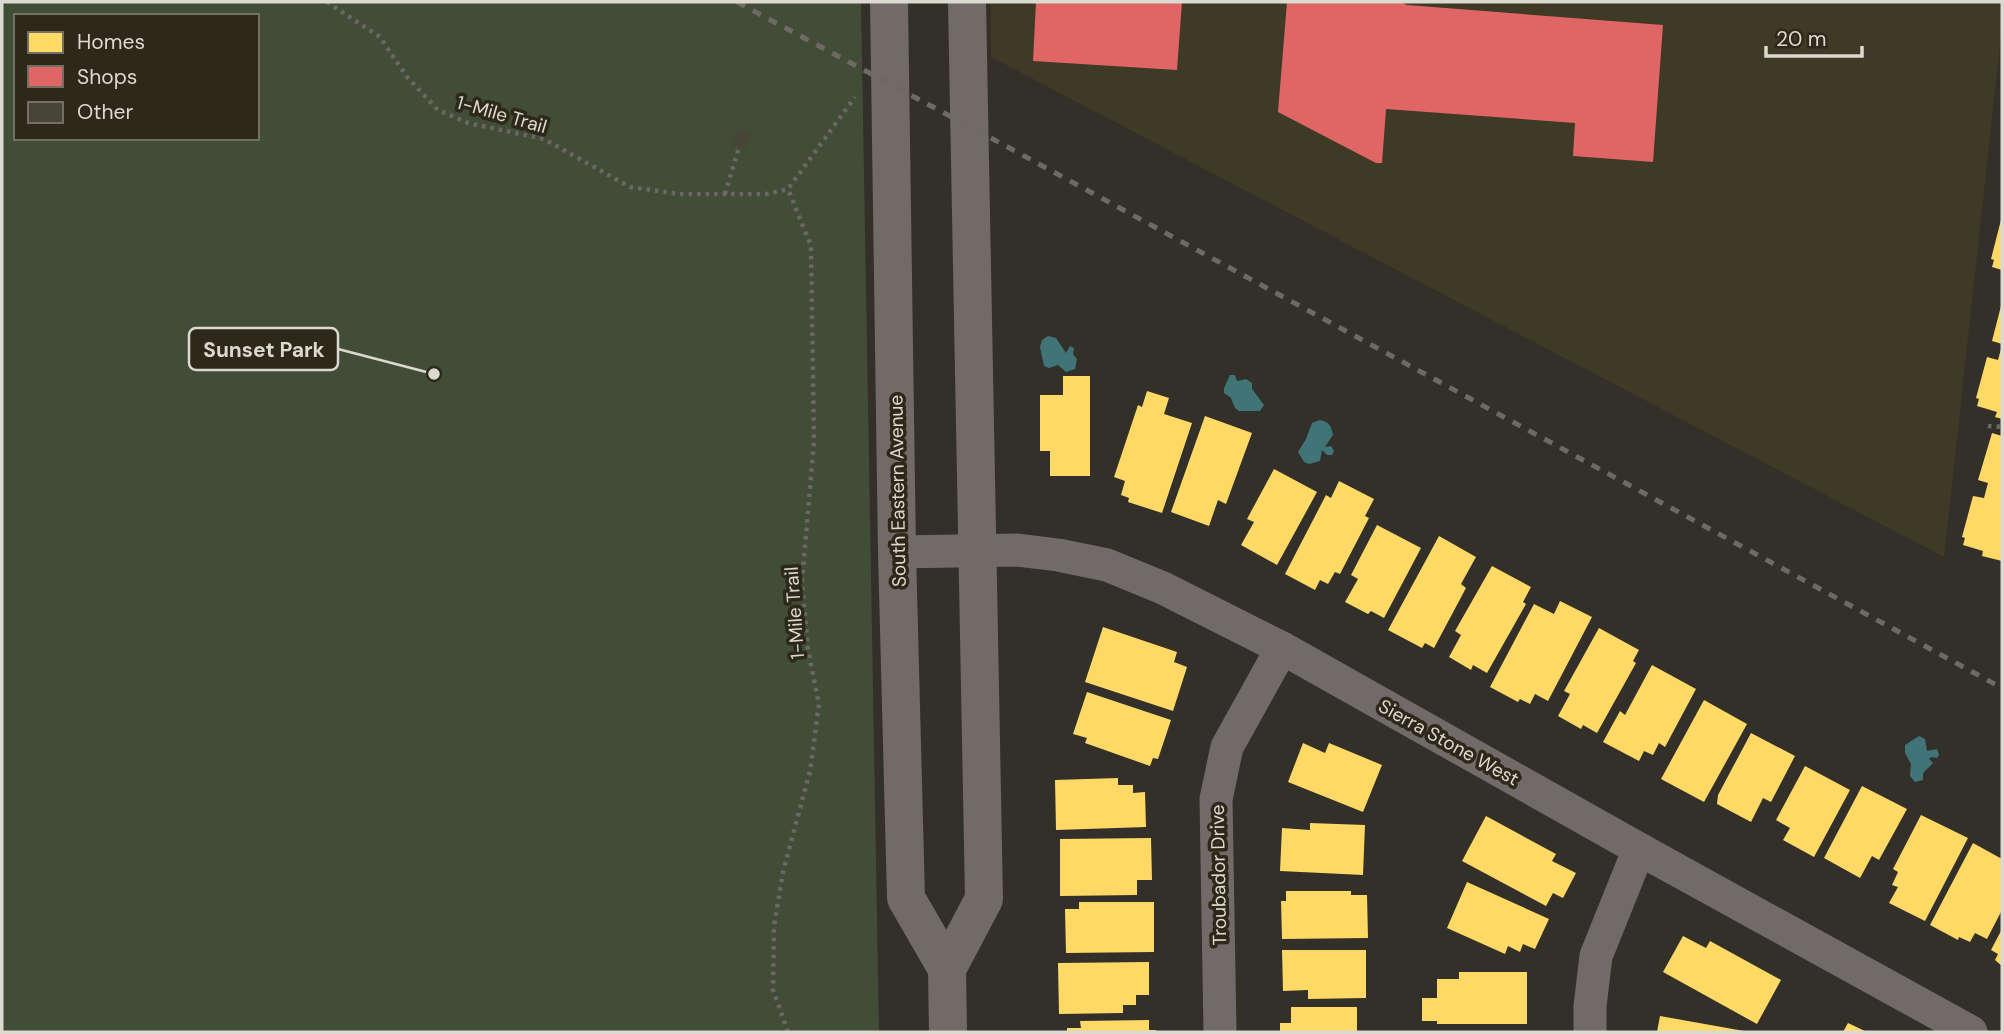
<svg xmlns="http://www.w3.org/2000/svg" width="2004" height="1034" font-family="'DM Sans',sans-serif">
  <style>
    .built { fill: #3f3a25 }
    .green { fill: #424d37; fill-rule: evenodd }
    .water { fill: #407476 }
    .homes { fill: #ffd966 }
    .shops { fill: #e06666 }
    .building { fill: #474438 }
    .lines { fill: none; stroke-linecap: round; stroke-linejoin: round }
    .path { stroke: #6b6764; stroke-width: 4.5; stroke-dasharray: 3.5 5; stroke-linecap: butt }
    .minor { stroke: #706a69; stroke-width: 33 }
    .primary { stroke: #716a67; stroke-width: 38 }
    .rail { stroke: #6e6964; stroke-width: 5; stroke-dasharray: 9 9; stroke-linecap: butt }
    .labels { text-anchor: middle; stroke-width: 7; stroke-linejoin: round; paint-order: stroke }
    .street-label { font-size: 19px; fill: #dcd9d0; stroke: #2d291a }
    .leader { fill: none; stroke: #dcd9d0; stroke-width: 2.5 }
    .callout-dot { fill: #dcd9d0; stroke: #2d291a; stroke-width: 2.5 }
    .callout { fill: #2d291a; stroke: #dcd9d0; stroke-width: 2.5 }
    .callout-label { font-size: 21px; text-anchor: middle; font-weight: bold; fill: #dcd9d0 }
  </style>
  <rect width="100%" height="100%" fill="#323028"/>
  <!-- built -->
  <polygon class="built" points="991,2 2002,2 2002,27 1944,557 991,57"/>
  <!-- green -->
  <path class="green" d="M2,2H861L879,1032H2ZM16,16H257V138H16Z"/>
  <!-- water -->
  <g class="water">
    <polygon points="1048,336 1056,338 1066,353 1070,346 1074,348 1073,354 1077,359 1075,369 1066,372 1058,365 1049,368 1044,366 1040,347 1042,340"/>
    <polygon points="1230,375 1235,375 1237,381 1246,379 1252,383 1252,389 1264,405 1260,411 1239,411 1235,408 1231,398 1224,393 1224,388"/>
    <path d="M1320,420C1329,422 1331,425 1333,435L1325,447L1331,446L1334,451L1332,455H1327L1322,450L1320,461L1309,464L1304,462L1298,452L1306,439L1312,423Z"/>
    <polygon points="1919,736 1925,739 1927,751 1937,749 1939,755 1937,758 1931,757 1929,759 1933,763 1923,773 1923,780 1915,782 1910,776 1911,764 1905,753 1905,745"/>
  </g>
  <!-- homes -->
  <g class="homes">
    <polygon points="2001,220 2002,220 2002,270 1992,267 1994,260 1991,259"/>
    <polygon points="2001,306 2002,306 2002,344 1992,341"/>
    <polygon points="2001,349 2002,349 2002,419 1995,417 1997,412 1977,406 1979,399 1976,398 1987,357 1998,360"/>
    <polygon points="1063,376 1090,376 1090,476 1050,476 1050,451 1040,451 1040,395 1063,395"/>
    <polygon points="1147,391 1169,398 1164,414 1192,423 1162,513 1128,502 1129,498 1121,495 1125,481 1114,477 1138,405 1142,407"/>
    <polygon points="1205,416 1252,433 1226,504 1218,500 1209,526 1171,512"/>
    <polygon points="1992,433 2002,436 2002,561 1982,556 1983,551 1963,545 1965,538 1962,537 1973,496 1984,498 1988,483 1978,480"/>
    <polygon points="1274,469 1317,492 1277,565 1241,545 1254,522 1247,519"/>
    <polygon points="1339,481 1374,499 1365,516 1369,518 1340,574 1335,572 1328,584 1320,580 1315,590 1285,574 1326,495 1331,498"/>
    <polygon points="1377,525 1421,548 1384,618 1371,611 1368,614 1345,602 1358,579 1351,575"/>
    <polygon points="1439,536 1476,557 1461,584 1466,588 1434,648 1425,643 1422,648 1388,630"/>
    <polygon points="1492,566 1531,587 1523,602 1526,604 1487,673 1473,665 1471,670 1449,657 1461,635 1455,631"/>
    <polygon points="1560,601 1592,617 1548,701 1535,694 1530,704 1520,699 1518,702 1490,687 1534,604 1554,614"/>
    <polygon points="1103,627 1177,652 1174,662 1187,667 1173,711 1085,682"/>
    <polygon points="1599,628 1639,650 1633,661 1636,663 1597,733 1583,725 1581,729 1558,716 1570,694 1564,691"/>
    <polygon points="1652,665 1696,689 1665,747 1659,743 1653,755 1644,751 1639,761 1603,742 1620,711 1625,715"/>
    <polygon points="1087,692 1171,720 1158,759 1153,758 1150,766 1085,743 1087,738 1073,734"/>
    <polygon points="1704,700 1747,724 1704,802 1661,779"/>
    <polygon points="1751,733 1795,756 1771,802 1763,798 1751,822 1717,804 1718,795"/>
    <polygon points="1303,743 1325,753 1329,743 1382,765 1363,812 1288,782"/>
    <polygon points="1805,766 1850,790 1814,857 1783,840 1790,828 1776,820"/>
    <polygon points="1118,778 1118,785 1133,785 1133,793 1145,792 1146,827 1056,830 1055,780"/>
    <polygon points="1862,786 1907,809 1879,860 1872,856 1860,878 1824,858"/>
    <polygon points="1921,815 1968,838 1925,921 1889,903 1898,887 1892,885 1898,872 1893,869"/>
    <polygon points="1486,816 1556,854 1552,861 1576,873 1563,898 1553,893 1546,906 1462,861"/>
    <polygon points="1310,823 1365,825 1363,875 1280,871 1282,828 1310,830"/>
    <polygon points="1151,838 1152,880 1137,880 1137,895 1060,896 1060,839"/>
    <polygon points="1973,843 2002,859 2002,910 1987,939 1975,933 1970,942 1959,937 1958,940 1930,925"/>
    <polygon points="1467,882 1549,919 1535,949 1523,944 1520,952 1508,946 1505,954 1447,928"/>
    <polygon points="1286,891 1351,891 1351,895 1367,895 1368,938 1282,939 1281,901 1286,901"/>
    <polygon points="1079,902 1154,902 1154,952 1066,953 1065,909 1079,909"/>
    <polygon points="2002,929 2002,966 1995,960 1998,954 1991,950"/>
    <polygon points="1683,936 1706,948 1710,941 1781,980 1757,1024 1663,972"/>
    <polygon points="1282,950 1366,950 1366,998 1308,999 1308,990 1283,991"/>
    <polygon points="1149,962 1149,995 1136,995 1136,1005 1123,1005 1123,1013 1059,1014 1058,963"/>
    <polygon points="1459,972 1527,972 1527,1024 1437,1024 1437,1021 1422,1021 1422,998 1437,998 1437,979 1459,979"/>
    <polygon points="1291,1007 1357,1007 1357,1032 1280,1032 1280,1023 1291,1023"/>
    <polygon points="1660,1016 1744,1031 1744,1032 1657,1032"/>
    <polygon points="1149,1020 1149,1030 1156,1030 1156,1032 1067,1032 1067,1028 1081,1028 1080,1021"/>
    <polygon points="1848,1023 1867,1032 1843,1032"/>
  </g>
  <!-- shops -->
  <g class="shops">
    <polygon points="1036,2 1182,2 1177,70 1033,61"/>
    <polygon points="1287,2 1400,2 1407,5 1663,25 1653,162 1573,156 1575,123 1386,109 1382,163 1376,163 1278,112"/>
  </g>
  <!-- building -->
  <polygon class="building" points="736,130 750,134 746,149 732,145"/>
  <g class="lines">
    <!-- path -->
    <g class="path">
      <polyline points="327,2 380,37 407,77 438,110 468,123 544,139 630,187 679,194 767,194 788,189 855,97"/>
      <polyline points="725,194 739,147"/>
      <polyline points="1988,426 2002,427"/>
      <polyline points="788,1032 773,990 774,926 783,872 810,771 819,704 808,650 802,582 814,441 811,246 788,189"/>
    </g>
    <!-- minor -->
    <g class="minor">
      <polyline points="897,552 1018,550 1058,555 1107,565 1163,588 1282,648 1639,849 1971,1032"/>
      <polyline points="1220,1032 1216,799 1227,747 1282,648"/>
      <polyline points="1590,1032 1590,1006 1596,956 1639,849"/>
    </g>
    <!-- primary -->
    <g class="primary">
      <polyline points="889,2 897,552 906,898 947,969 948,1032"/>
      <polyline points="947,969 984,899 967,2"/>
    </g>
    <!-- rail -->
    <polyline class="rail" points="737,2 1015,151 2002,688"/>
  </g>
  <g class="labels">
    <!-- street labels -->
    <g class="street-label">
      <text transform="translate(502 114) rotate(16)" y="7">1-Mile Trail</text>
      <text transform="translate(897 491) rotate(-91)" y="7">South Eastern Avenue</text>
      <text transform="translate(794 613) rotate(-94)" y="7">1-Mile Trail</text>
      <text transform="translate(1449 742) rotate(29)" y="7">Sierra Stone West</text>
      <text transform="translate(1218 875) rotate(-91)" y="7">Troubador Drive</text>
    </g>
  </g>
  <!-- callouts -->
  <path class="leader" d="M434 374L338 349"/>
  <circle class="callout-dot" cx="434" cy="374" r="7"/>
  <rect class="callout" x="189" y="328" width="149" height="42" rx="7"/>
  <g class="callout-label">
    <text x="264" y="357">Sunset Park</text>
  </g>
  <!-- border -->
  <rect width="2004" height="1034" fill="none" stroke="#dcd9d0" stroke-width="7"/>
  <!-- legend -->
  <rect x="14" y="14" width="245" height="126" fill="#2d291a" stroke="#736f63" stroke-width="2"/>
  <rect x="28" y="32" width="35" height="21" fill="#ffd966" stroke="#736f63" stroke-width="2"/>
  <text x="77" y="49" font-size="21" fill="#dcd9d0">Homes</text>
  <rect x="28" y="66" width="35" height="21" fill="#e06666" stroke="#736f63" stroke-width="2"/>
  <text x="77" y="84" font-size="21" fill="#dcd9d0">Shops</text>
  <rect x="28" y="102" width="35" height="21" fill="#474438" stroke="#736f63" stroke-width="2"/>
  <text x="77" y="119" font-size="21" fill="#dcd9d0">Other</text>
  <!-- scale -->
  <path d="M1766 46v10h96v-10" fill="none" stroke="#dcd9d0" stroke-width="3.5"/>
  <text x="1776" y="46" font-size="21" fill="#dcd9d0" stroke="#2d291a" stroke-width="5" paint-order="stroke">20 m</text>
</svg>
